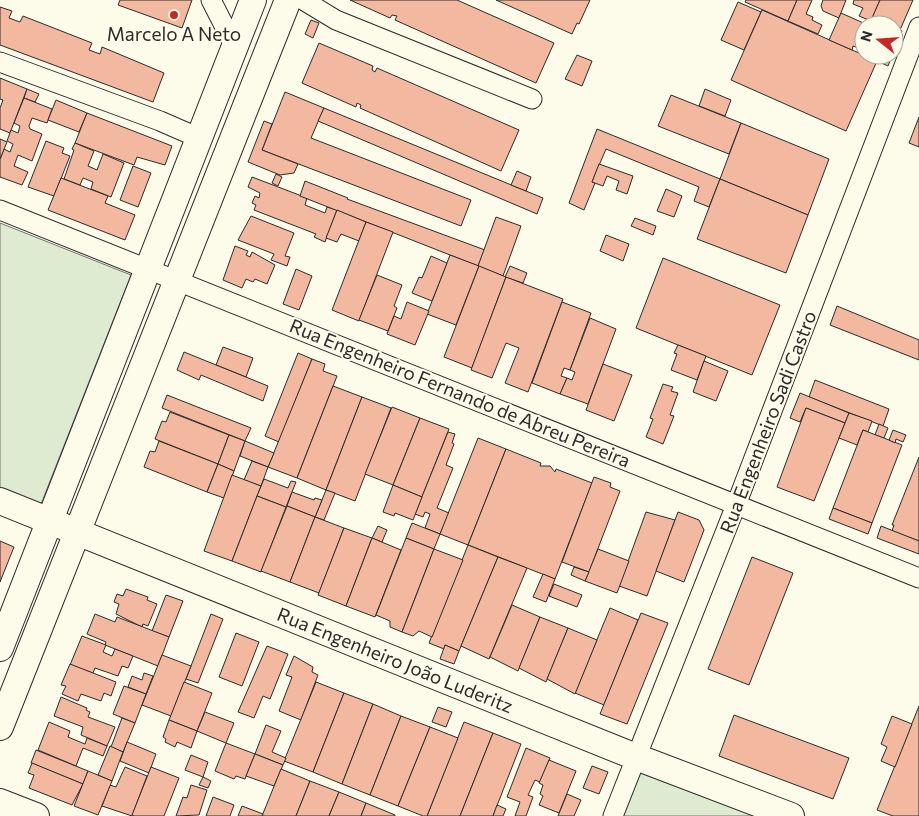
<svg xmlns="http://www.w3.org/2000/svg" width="919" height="816" font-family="Commissioner,sans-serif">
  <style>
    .green { fill: #deebd1; stroke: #74746e }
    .building { fill: #f2b8a0; stroke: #2b2b2b }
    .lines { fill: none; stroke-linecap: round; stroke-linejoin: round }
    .street-casing { stroke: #2b2b2b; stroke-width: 21 }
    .secondary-casing { stroke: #2b2b2b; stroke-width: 28 }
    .street { stroke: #fdfbea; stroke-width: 19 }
    .secondary { stroke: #fdfbea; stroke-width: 26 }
    .poi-dot { fill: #c62828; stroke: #fdfbea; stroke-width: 2 }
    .labels { text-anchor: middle; stroke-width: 4; stroke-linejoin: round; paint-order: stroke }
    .poi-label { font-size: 19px; fill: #2b2b2b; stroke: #fdfbea }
    .street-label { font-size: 19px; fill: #2b2b2b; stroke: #fdfbea }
  </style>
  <rect width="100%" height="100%" fill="#fdfbea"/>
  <!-- green -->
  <g class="green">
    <polygon points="0,223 131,275 41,504 0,488"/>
    <polygon points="639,768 760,816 620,816"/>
  </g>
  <!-- building -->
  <g class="building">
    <polygon points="120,0 192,0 182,28 118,5"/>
    <polygon points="350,0 457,0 554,43 536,83 395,20 397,16 392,15 390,18"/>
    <polygon points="496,0 590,0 579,24 577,23 572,34"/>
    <polygon points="746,0 797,0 788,21 745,2"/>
    <polygon points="797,0 812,0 806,14 813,17 812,20 822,25 818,34 788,21"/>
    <polygon points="823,0 846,0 839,18 823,11 821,6"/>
    <polygon points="854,0 880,0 871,21 859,16 863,8 853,4"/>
    <polygon points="880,0 913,0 900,30 894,27 894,25 872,18"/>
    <polygon points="738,2 761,12 744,50 721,40"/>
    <polygon points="0,7 12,11 9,18 20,22 23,16 92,43 89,50 100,54 102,47 164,73 153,102 0,45"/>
    <polygon points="762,10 877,61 846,131 731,80"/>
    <polygon points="841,13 868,25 864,25 864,36 859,48 853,46 852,50 829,40"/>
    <polygon points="872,18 888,25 869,25"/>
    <polygon points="311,20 319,23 313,38 305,34"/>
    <polygon points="894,27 902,31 894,51"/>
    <polygon points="319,43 373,66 372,70 375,72 377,68 519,130 501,171 360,108 361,105 357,103 356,107 302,83"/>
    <polygon points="577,55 592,61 582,86 565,79"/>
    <polygon points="864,55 890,55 892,56 888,66"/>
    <polygon points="0,78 27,89 10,133 0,129 0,108 3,100 0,99"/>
    <polygon points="27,89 39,94 35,102 24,98"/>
    <polygon points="705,89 731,100 725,116 699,106"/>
    <polygon points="285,92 324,108 311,138 471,200 461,226 262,150"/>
    <polygon points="671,95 741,123 729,154 658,126"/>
    <polygon points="24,98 52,109 47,123 32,118 29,126 30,129 42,134 32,161 18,155 14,166 28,172 22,185 0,177 0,159 4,149 10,152 13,144 7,141 11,130 18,133 20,126 14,123"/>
    <polygon points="56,100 87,113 79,132 48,120"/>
    <polygon points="324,108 543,198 537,214 318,121"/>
    <polygon points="87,113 172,146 165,165 137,157 134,165 75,143"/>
    <polygon points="919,117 919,147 909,143"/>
    <polygon points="264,121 272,124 262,150 298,164 294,173 280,175 248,162"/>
    <polygon points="741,123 829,159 808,215 720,179"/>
    <polygon points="597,129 720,179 709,207 694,201 699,187 606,149 592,182 595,183 584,210 569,203"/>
    <polygon points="0,139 7,142 0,159"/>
    <polygon points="46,141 64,148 62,153 70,156 54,196 28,187"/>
    <polygon points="75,143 94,151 88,166 97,170 103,154 124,163 111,197 91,189 93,182 83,178 80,185 64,179 74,150 72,149"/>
    <polygon points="599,164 633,176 627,194 616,190 619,181 607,176 603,186 592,182"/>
    <polygon points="133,166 151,173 138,207 120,200"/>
    <polygon points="517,171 531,177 526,191 511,185"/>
    <polygon points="276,174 282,177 278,186 272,183"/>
    <polygon points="252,177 307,198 305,205 325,213 327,207 337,210 325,242 314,237 316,234 254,210 256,205 252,203 255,196 259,198 260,193 248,187"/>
    <polygon points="61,178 108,196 105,203 135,215 125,240 48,210"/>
    <polygon points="720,179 808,215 786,273 697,239"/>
    <polygon points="305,181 348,198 347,199 485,250 478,266 300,196"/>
    <polygon points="666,189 682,196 674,217 657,211"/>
    <polygon points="337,210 366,222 359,241 341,234 337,242 326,238"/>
    <polygon points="251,216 294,233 285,256 290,257 287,266 271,260 274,254 238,240"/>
    <polygon points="496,217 521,226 503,276 478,266"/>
    <polygon points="635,218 656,226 653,235 631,226"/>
    <polygon points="366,222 393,232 359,321 332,310"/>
    <polygon points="606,235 629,244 623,261 600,251"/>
    <polygon points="235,246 248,251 246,255 250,257 252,252 275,265 267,284 255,279 253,282 246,279 242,288 223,280"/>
    <polygon points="450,255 479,266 456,325 427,314"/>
    <polygon points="431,256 447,263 432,301 412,293 419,277 422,278"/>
    <polygon points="663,258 780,305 752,375 636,328"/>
    <polygon points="479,266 506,277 472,368 444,357"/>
    <polygon points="510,266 527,273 523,283 505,277"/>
    <polygon points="296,269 312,276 299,310 283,304"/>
    <polygon points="377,275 402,285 394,306 397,308 388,331 359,320"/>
    <polygon points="506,277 563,299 528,392 505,383 519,348 506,343 492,378 471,370"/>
    <polygon points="407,302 429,311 415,345 387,334 394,316 401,319"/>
    <polygon points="562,302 591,313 570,370 564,368 561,376 567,378 560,394 532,383"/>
    <polygon points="837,306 919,340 919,360 830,325"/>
    <polygon points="590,318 616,329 588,404 560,394 567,378 572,380 575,372 570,370"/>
    <polygon points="678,345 706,356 697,380 671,370 677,354 674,353"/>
    <polygon points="223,347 253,358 246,377 216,365"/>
    <polygon points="184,352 268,386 263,401 201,375 199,380 177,370"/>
    <polygon points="298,353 312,359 279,442 265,436"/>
    <polygon points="312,359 325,364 323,371 337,376 297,478 268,467"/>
    <polygon points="704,361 728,371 716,401 693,392"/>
    <polygon points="603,364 632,375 614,421 586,410"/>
    <polygon points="815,380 889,409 883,426 809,397"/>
    <polygon points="663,384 673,387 671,391 678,393 670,415 674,416 663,444 646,437 653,419 650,418"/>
    <polygon points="333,386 362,397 326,490 297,478"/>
    <polygon points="800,393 849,413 845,423 806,408 800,422 790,418"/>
    <polygon points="167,395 251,428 245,441 162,408"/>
    <polygon points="362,397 391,408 355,501 326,490"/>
    <polygon points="392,407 420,418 393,485 365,474"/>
    <polygon points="806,408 845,423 814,501 777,487"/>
    <polygon points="170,412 229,435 218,464 155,439 162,421 166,422"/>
    <polygon points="849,413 872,421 868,432 863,430 857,445 839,438"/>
    <polygon points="420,418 449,429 422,497 393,485"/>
    <polygon points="879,424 888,428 884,438 875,435"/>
    <polygon points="863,430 902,445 872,523 833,508"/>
    <polygon points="893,430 906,435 903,442 896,439 895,443 889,440"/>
    <polygon points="448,432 455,434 452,443 454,444 446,465 453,468 437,508 449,513 440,534 425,528 430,514 425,512 423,517 415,514"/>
    <polygon points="229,435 245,441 234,471 218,464"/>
    <polygon points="478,438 506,449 468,545 440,534"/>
    <polygon points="159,441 218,464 207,492 144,467 150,451 155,452"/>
    <polygon points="245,441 274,453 268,467 240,456"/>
    <polygon points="506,449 541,463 540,466 550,466 555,472 556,469 592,483 555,579 468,545"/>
    <polygon points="919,457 919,541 892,531 894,525 892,525"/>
    <polygon points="252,461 268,467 261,486 244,480"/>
    <polygon points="218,464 234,471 224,498 207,492"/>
    <polygon points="232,475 261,486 232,561 204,551"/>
    <polygon points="594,477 611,483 610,487 620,491 589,572 562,562"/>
    <polygon points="264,479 288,488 291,481 296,482 286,507 257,496"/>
    <polygon points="393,485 422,497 413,520 395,513 394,516 383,512"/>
    <polygon points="326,490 335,493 324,520 315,517"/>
    <polygon points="292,492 314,500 315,498 322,500 315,517 287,506"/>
    <polygon points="257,496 286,507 261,572 232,561"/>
    <polygon points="287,506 315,517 290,582 261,571"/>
    <polygon points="833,508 872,523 868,534 829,519"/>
    <polygon points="646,512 675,520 647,596 619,586"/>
    <polygon points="678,512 699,520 704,530 684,582 656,571"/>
    <polygon points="315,517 344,528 319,593 290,582"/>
    <polygon points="412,523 440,534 434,549 406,538"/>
    <polygon points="378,526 387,530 382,542 372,538"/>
    <polygon points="881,526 919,541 919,554 877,538"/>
    <polygon points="344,528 372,538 346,606 318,595"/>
    <polygon points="372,538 401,550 375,617 346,606"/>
    <polygon points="406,538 434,549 402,632 390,627 390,621 376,615"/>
    <polygon points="0,541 14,547 0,582"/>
    <polygon points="468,545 498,557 459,651 445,645 444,649 429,643"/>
    <polygon points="434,549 463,560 432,637 419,631 413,636 402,632"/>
    <polygon points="598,549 629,561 617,593 585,581"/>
    <polygon points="498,557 527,568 489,659 461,646"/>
    <polygon points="752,557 793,573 749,685 708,669"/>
    <polygon points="574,567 589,572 585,581 571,575"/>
    <polygon points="543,574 555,579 546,602 533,597"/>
    <polygon points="554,584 582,595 577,607 549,596"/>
    <polygon points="126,589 148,597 147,600 157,604 148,626 143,624 142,627 116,614 119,604 114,602 117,594 123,596"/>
    <polygon points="166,595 183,601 169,637 152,631"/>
    <polygon points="512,605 540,617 518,671 490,657"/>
    <polygon points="610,608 638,620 604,705 575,693"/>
    <polygon points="641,613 668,623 627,724 600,714"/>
    <polygon points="95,614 115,622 117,617 169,637 158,666 105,645 106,642 87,634"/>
    <polygon points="211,614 223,619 198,683 186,679"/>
    <polygon points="540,617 568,628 546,682 519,668"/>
    <polygon points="568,628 597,640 575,694 547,679"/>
    <polygon points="236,633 259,642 242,686 219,677"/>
    <polygon points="82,636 106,645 103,652 112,656 115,649 133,656 128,668 122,666 118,676 95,668 93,673 70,665"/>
    <polygon points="445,645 459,651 454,664 440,659"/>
    <polygon points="267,646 288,654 270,699 263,696 254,718 238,712"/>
    <polygon points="162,655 191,666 171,716 142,705"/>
    <polygon points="294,656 313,667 312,672 318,675 301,720 279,711 292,677 286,675"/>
    <polygon points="70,664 116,682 111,696 104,693 101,701 81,694 78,701 62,694 66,686 61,685"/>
    <polygon points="144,673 153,676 146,694 128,687 132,676 142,680"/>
    <polygon points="184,682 212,693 197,731 169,720"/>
    <polygon points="316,682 344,693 313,772 284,761"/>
    <polygon points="124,686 146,694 135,723 113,714"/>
    <polygon points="344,693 373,704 342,784 313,772"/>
    <polygon points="61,697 87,708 86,710 90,712 88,717 115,727 107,746 81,735 83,727 54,716"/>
    <polygon points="373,704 401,716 370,795 342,784"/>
    <polygon points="919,706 919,816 893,816 877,810"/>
    <polygon points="438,707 452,712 446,727 432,722"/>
    <polygon points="205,712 234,723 226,743 197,731"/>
    <polygon points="734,715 849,758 833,799 719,756"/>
    <polygon points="401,716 430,727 398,806 370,795"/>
    <polygon points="892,716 912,724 895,767 881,761 887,747 881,744"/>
    <polygon points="122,718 135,723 123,752 111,747"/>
    <polygon points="169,720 197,731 191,748 177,742 175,747 165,742 166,739 163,737"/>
    <polygon points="49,722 70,731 68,737 85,744 87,738 107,746 103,756 83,748 76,766 38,750"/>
    <polygon points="464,722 493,733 460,816 427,816"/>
    <polygon points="266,725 281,731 272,752 286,758 283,765 255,754"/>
    <polygon points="430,727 458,738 427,816 423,816 398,806"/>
    <polygon points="493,733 521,744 493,816 460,816"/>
    <polygon points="127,742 156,754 149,773 120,761"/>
    <polygon points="226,743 255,754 245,779 236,776 234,779 215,771"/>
    <polygon points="110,746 123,752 112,781 98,775"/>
    <polygon points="526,748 550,758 540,782 535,780 528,795 533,797 526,816 515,816 520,802 507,797"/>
    <polygon points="36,750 88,771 83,784 31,763"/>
    <polygon points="255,754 283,765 274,786 246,776"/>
    <polygon points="191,755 208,762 203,777 185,770"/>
    <polygon points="549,760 576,771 559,813 539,805 543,796 540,794 543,785 539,783"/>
    <polygon points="32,763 83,784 72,805 29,788 34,775 28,773"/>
    <polygon points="592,766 608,772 599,794 583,788"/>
    <polygon points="125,767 147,776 132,816 102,806 110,785 116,787"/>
    <polygon points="151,767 179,778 164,816 134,816 132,815"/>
    <polygon points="281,769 310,781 296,816 262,816"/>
    <polygon points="88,771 112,781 98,815 74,806"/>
    <polygon points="203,777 211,781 208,788 199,785"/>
    <polygon points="310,781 339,792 329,816 296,816"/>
    <polygon points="191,785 207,790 199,815 176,816 183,797 187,798"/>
    <polygon points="339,792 366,803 361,816 329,816"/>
    <polygon points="567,794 581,800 574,816 558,816"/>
    <polygon points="213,797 234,805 230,816 206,816"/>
    <polygon points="366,803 395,815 395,816 361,816"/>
    <polygon points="497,805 506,809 503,816 493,816"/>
    <polygon points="242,806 263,814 262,816 238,816"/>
  </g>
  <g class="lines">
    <defs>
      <g id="street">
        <polyline points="211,0 235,47"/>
        <polyline points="303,0 336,20 532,99"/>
        <polyline points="0,62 160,121 199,138"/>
        <polyline points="0,210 919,578"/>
        <polyline points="613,816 736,505 919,27"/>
      </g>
      <g id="secondary">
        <path id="s1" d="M0,501L636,757L791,816"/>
        <polyline points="0,648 253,0"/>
        <polyline points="0,727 288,0"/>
        <polyline points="0,802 36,816"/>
      </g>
    </defs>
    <!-- street casing -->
    <use href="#street" class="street-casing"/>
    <!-- secondary casing -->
    <use href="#secondary" class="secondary-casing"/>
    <!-- street -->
    <use href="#street" class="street"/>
    <!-- secondary -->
    <use href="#secondary" class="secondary"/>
  </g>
  <!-- markers -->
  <circle class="poi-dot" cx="174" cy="15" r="5"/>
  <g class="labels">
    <!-- poi labels -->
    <g class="poi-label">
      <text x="174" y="41">Marcelo A Neto</text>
    </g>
    <!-- street labels -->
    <g class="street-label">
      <text transform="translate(460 393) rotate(22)" y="7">Rua Engenheiro Fernando de Abreu Pereira</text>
      <text transform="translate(768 422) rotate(-69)" y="7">Rua Engenheiro Sadi Castro</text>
      <text dy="7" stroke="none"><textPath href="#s1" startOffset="426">Rua Engenheiro João Luderitz</textPath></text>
    </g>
  </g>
  <!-- north arrow -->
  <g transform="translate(879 40) rotate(287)"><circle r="24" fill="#fdfbea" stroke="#a9a89e"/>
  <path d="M0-4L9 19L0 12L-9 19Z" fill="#c62828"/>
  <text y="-8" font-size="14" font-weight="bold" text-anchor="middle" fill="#2b2b2b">N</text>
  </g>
</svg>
